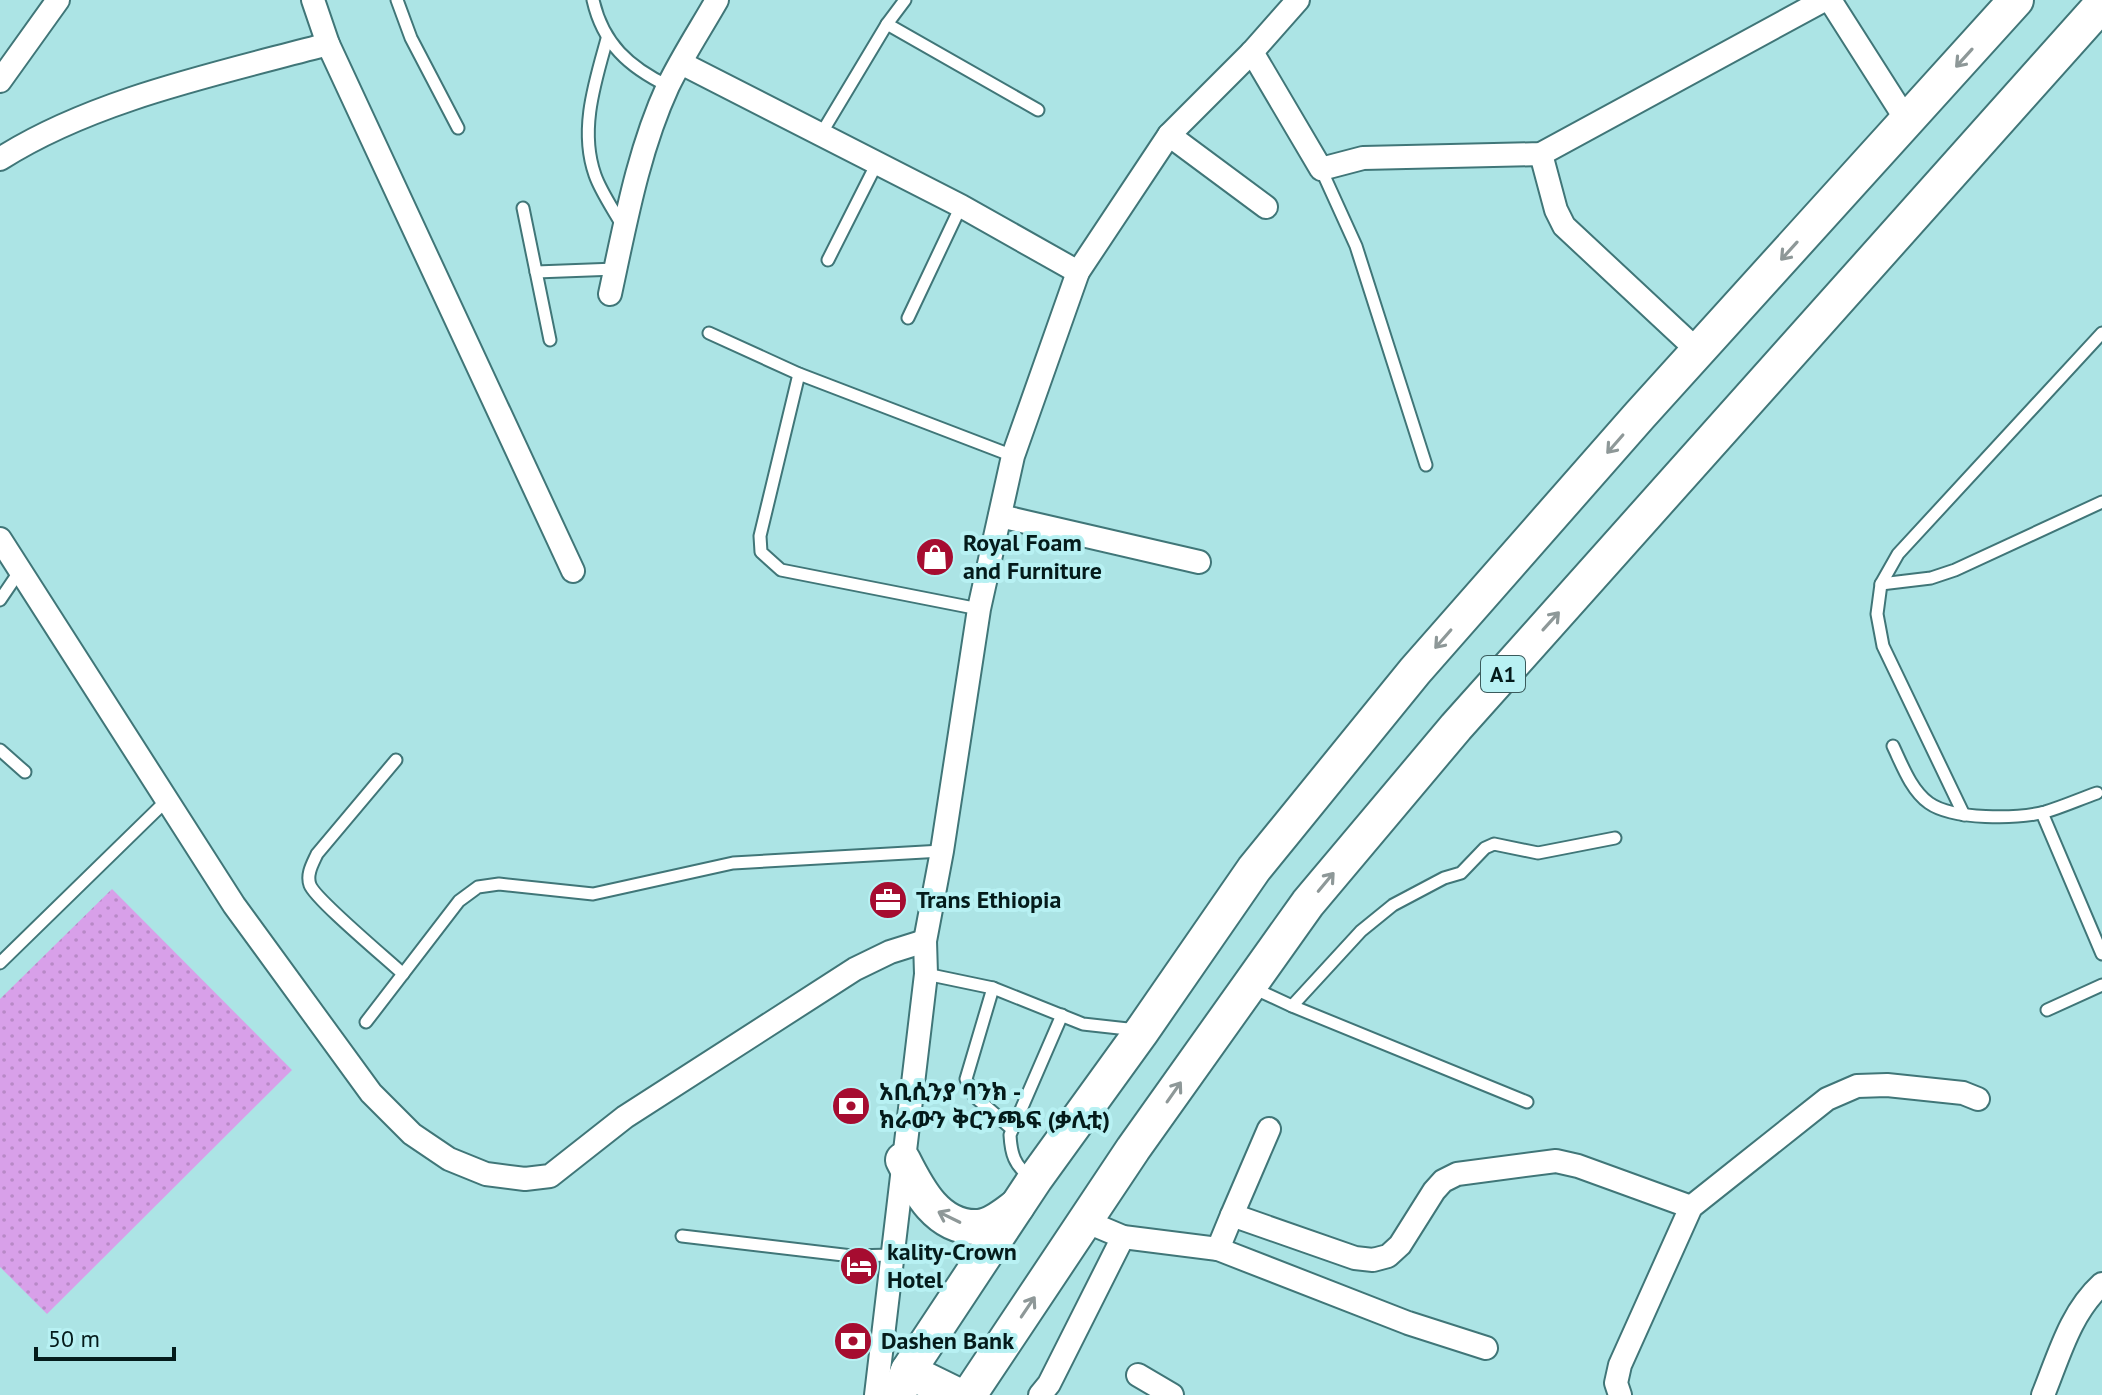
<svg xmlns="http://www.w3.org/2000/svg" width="2102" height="1395" font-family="'PT Sans','Noto Sans Ethiopic',sans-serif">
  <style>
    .green { fill: url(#green-dots) }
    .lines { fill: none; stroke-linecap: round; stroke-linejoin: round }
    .service-casing { stroke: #407678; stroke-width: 15 }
    .minor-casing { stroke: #407678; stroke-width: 26 }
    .primary-casing { stroke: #407678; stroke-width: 38 }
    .service { stroke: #fff; stroke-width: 11 }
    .minor { stroke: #fff; stroke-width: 22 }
    .primary { stroke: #fff; stroke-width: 34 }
    .oneway { stroke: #8e9898 }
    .labels { text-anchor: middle; stroke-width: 8; stroke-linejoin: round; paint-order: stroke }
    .shield { fill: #b8f1f3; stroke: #3a5b5c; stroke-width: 2 }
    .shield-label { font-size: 22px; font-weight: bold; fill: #041b1b }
    .poi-label { font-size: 24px; font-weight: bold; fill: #041b1b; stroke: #b8f1f3; text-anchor: start }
  </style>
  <defs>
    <pattern id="green-dots" width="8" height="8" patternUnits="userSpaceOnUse" patternTransform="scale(2)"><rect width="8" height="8" fill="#d8a0e9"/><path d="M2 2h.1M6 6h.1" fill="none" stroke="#b889c7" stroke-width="1.8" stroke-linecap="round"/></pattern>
  </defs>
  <rect width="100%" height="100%" fill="#ace4e5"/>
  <!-- green -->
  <polygon class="green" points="112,889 292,1070 47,1314 0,1267 0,999"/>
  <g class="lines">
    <defs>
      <g id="service">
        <polyline points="397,0 411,38 458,128"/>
        <path d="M593,0C603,44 629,67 668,86"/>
        <polyline points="887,24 1038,110"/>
        <path d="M607,39C595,82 579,130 595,175C601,192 613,209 622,225"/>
        <polyline points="821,134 887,24 905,0"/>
        <polyline points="1321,169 1356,246 1426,465"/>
        <polyline points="523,208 550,340"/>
        <polyline points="828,260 877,163"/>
        <polyline points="536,272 616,269"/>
        <polyline points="908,318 961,206"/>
        <polyline points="709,333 799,374 1013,456"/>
        <polyline points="799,374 760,536 761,552 781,570 979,609"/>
        <polyline points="1881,584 1931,578 1955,570 2102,502"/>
        <polyline points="0,600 19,572"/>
        <path d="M1893,746C1902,765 1911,790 1929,803C1953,820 2017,819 2045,812C2062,807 2080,799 2097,793"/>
        <polyline points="0,750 25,772"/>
        <path d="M396,760L317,854C313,863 306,874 310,885C315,899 387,959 403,974"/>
        <polyline points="2042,813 2102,954"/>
        <polyline points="1964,815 1883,646 1877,614 1881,584 1898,554 2102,333"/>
        <polyline points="0,963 167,800"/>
        <polyline points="926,974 993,988 1083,1024 1137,1030"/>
        <polyline points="1251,987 1292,1006 1527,1102"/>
        <polyline points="993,988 966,1079 974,1096 1012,1129"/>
        <polyline points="1292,1006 1361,931 1393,905 1444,878 1461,873 1485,848 1494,844 1538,853 1615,838"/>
        <polyline points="2047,1010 2102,985"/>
        <polyline points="366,1022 459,901 478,887 499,884 593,894 733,863 942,851"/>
        <path d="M1031,1177C1014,1166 1011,1153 1010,1135L1062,1015"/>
        <polyline points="682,1236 852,1256 892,1255"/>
      </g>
      <g id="minor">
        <polyline points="313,0 328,44 573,571"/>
        <polyline points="1830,0 1907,121"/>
        <polyline points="1252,52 1321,169 1363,158 1541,154 1824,0"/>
        <polyline points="681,63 961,206 1078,272"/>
        <polyline points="0,81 58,0"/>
        <polyline points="1169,135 1266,207"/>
        <polyline points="1541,154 1556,210 1564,226 1698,351"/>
        <path d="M0,159C94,99 221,73 328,44"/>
        <path d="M610,294C625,225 638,151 668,86C682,57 701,28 717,0"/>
        <polyline points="1000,516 1199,562"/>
        <polyline points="0,539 234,905 371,1093 412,1134 449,1159 486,1174 525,1179 550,1176 625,1117 855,969 890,952 925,941"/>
        <polyline points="1232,1215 1269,1129"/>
        <polyline points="1085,1221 1123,1237 1218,1249 1408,1323 1486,1348"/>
        <polyline points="1218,1249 1232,1215 1355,1258 1373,1260 1388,1256 1400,1245 1434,1191 1443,1181 1457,1174 1556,1161 1578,1166 1691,1207"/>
        <polyline points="1138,1375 1172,1395"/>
        <polyline points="876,1395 926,974 925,941 942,851 979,609 1013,456 1078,272 1169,135 1252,52 1298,0"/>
        <polyline points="1040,1395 1049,1384 1123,1237"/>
        <polyline points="1620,1395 1616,1383 1620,1365 1691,1207 1827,1099 1857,1086 1887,1085 1963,1093 1978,1099"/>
        <path d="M2043,1395C2059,1356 2070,1313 2102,1284"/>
      </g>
      <g id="primary">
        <path d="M903,1160C918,1190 938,1229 978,1227C993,1226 1006,1214 1017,1206"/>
        <polyline points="908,1371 957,1395"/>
        <polyline points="898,1395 908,1371 1035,1179 1142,1031 1254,869 1415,671 1640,415 2016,0"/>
        <polyline points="969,1395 1133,1149 1308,903 1456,727 2102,4"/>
      </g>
    </defs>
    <!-- service casing -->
    <use href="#service" class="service-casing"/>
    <!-- minor casing -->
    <use href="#minor" class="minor-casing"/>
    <!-- primary casing -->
    <use href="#primary" class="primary-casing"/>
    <!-- service -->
    <use href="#service" class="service"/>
    <!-- minor -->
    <use href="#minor" class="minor"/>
    <!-- primary -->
    <use href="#primary" class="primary"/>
  </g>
  <!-- one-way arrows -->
  <defs><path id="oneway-shaft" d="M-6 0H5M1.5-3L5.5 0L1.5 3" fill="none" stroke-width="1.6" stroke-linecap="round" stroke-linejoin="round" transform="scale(2)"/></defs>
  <g class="oneway">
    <use href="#oneway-shaft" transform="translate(1964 58) rotate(132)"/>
    <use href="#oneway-shaft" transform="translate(1789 251) rotate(132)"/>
    <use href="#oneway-shaft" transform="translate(1615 444) rotate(131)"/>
    <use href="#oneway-shaft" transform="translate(1551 621) rotate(-48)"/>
    <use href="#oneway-shaft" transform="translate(1443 639) rotate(131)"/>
    <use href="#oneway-shaft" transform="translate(1326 882) rotate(-50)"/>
    <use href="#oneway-shaft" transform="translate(1174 1092) rotate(-55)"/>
    <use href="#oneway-shaft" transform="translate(949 1217) rotate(-154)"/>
    <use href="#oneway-shaft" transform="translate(1028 1307) rotate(-56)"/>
  </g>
  <!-- icons -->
  <defs>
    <symbol id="shop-disc" viewBox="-11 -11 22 22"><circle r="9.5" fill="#a60c30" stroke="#b8f1f3"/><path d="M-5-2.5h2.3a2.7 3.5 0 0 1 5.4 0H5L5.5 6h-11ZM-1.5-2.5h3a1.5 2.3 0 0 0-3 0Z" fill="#fff"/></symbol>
    <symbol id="office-disc" viewBox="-11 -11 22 22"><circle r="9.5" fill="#a60c30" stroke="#b8f1f3"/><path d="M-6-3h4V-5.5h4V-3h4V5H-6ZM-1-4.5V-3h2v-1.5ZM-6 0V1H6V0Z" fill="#fff"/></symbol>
    <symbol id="bank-disc" viewBox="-11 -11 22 22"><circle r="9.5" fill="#a60c30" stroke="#b8f1f3"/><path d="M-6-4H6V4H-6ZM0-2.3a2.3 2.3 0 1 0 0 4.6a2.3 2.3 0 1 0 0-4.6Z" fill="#fff"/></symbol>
    <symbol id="hotel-disc" viewBox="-11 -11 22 22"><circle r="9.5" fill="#a60c30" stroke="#b8f1f3"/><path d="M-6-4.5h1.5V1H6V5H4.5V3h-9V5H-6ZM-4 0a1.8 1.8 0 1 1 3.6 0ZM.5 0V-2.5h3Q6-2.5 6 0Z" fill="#fff"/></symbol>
  </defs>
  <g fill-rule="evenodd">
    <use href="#shop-disc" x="913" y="535" width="44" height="44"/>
    <use href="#office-disc" x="866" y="878" width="44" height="44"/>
    <use href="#bank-disc" x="829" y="1084" width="44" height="44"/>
    <use href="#hotel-disc" x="837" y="1244" width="44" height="44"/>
    <use href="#bank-disc" x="831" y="1319" width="44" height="44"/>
  </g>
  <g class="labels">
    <!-- shield labels -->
    <rect class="shield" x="1481" y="656" width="44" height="36" rx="6"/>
    <g class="shield-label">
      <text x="1503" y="682">A1</text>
    </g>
    <!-- poi labels -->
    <g class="poi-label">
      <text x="963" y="551">Royal Foam<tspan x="963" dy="28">and Furniture</tspan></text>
      <text x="916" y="908">Trans Ethiopia</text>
      <text x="879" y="1100">አቢሲንያ ባንክ -<tspan x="879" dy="28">ክራውን ቅርንጫፍ (ቃሊቲ)</tspan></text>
      <text x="887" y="1260">kality-Crown<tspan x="887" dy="28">Hotel</tspan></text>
      <text x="881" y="1349">Dashen Bank</text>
    </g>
  </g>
  <!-- scale -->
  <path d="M36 1347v12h138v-12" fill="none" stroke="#041b1b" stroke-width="4"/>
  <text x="48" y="1347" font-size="24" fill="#041b1b" stroke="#b8f1f3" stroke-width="6" paint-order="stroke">50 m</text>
</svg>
